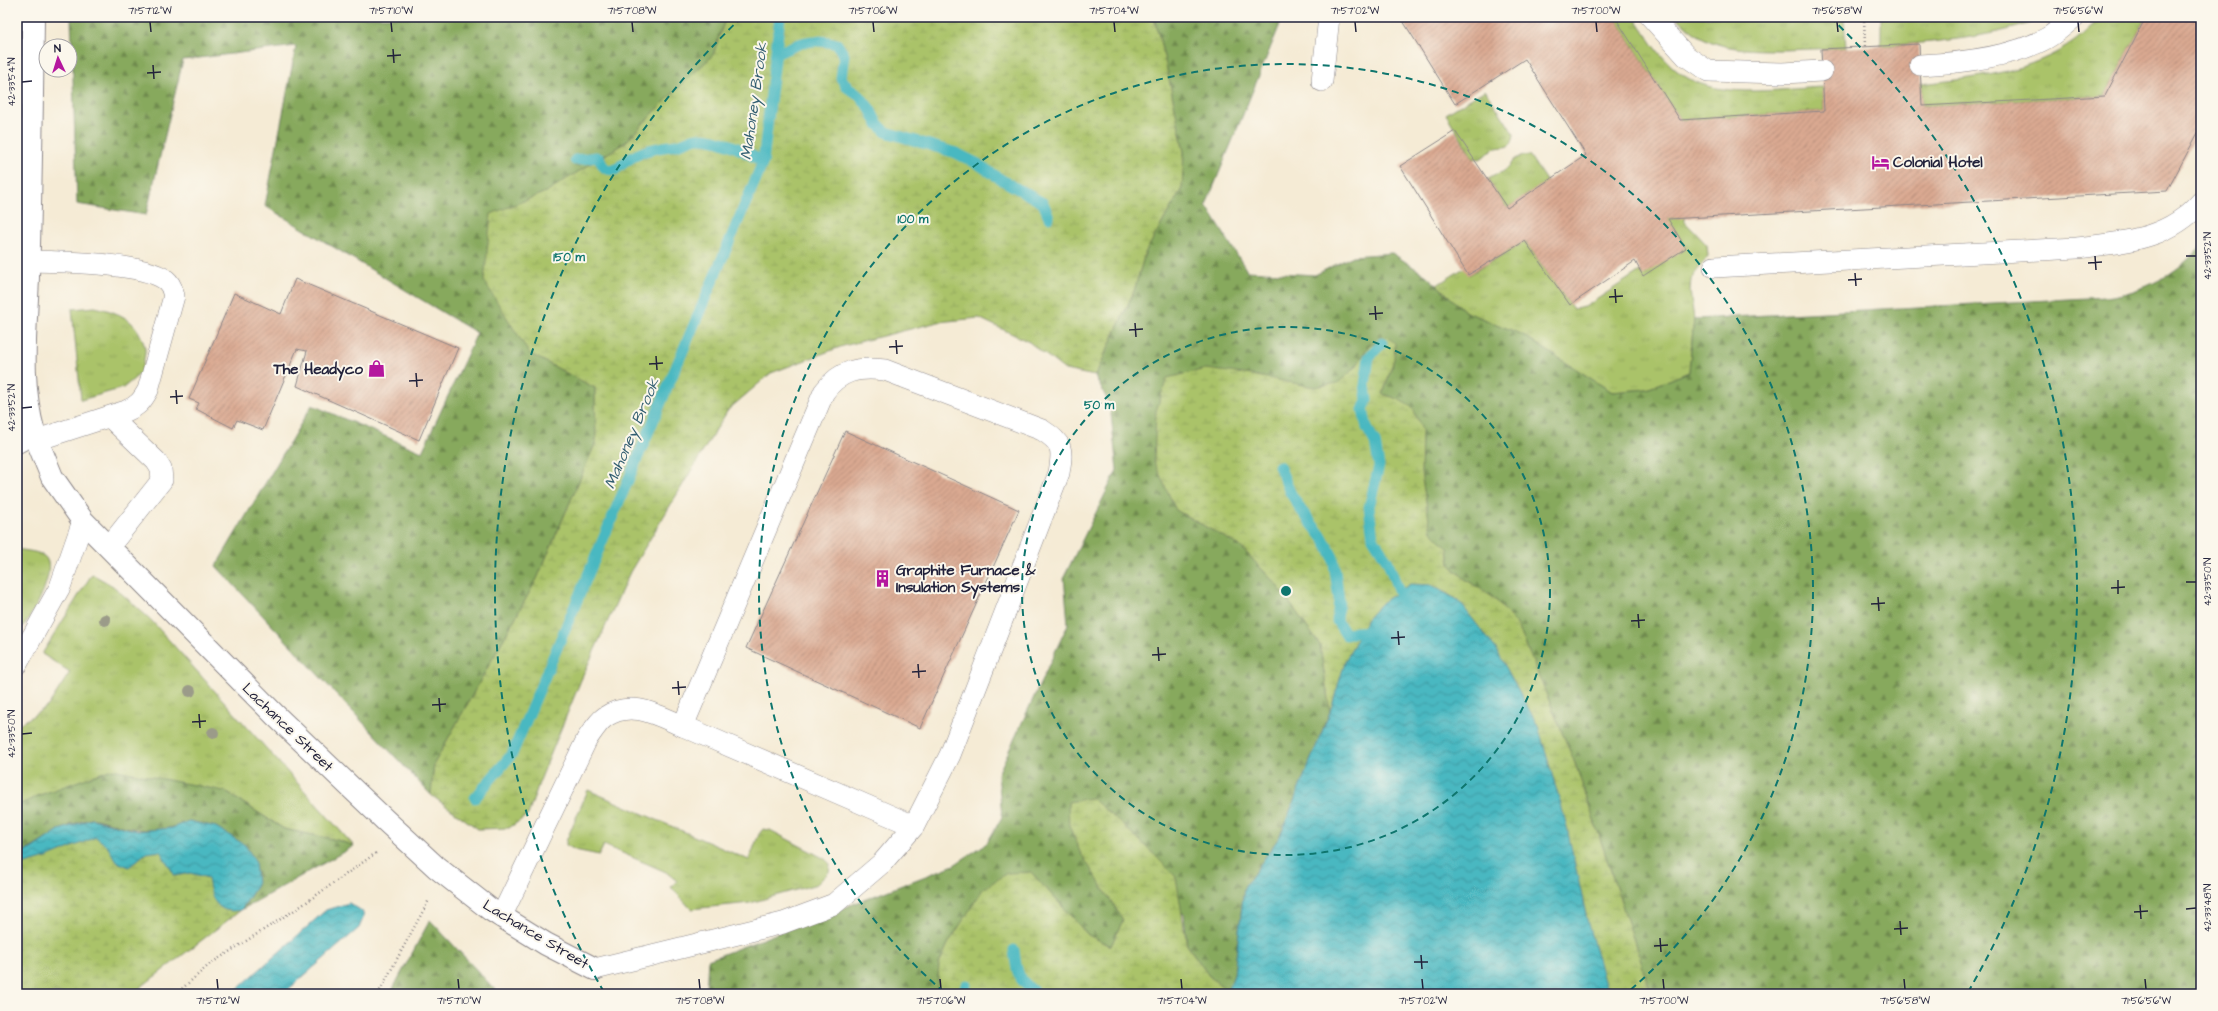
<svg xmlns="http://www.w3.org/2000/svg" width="2218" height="1011" font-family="'Architects Daughter',sans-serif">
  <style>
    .grass { fill: url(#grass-tufts); stroke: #667252 }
    .forest { fill: url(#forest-firs); stroke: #54664c }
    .wetland { fill: url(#wetland-marsh); stroke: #667252 }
    .water { fill: url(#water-waves); stroke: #366d7e }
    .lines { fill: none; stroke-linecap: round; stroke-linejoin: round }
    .stream { stroke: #49b8c1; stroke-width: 11 }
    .building { fill: url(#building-hatch) }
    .service-casing { stroke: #8c8688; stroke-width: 22 }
    .minor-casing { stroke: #8c8688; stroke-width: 24 }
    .path { stroke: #8c8688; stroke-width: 2.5; stroke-dasharray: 1 3; stroke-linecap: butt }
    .service { stroke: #fff; stroke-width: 21 }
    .minor { stroke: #fff; stroke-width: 22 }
    .tree { fill: #9b9b89 }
    .ticks { fill: none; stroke: #22223b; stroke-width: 1.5 }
    .ring { fill: none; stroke: #0f766e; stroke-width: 2; stroke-dasharray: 7 5 }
    .labels { text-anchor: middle; stroke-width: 4; stroke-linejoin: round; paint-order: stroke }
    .poi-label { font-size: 15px; font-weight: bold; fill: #22223b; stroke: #fbf7ec; text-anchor: start }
    .street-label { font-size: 15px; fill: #22223b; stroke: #fbf7ec }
    .water-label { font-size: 16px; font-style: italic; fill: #325e71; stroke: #fbf7ec }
    .centre { fill: #0f766e; stroke: #fbf7ec; stroke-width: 2 }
    .ring-label { font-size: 12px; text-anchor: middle; font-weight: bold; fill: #0f766e; stroke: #fbf7ec; stroke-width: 4; stroke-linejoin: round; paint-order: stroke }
    .neatline { fill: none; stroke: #22223b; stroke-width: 1.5 }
    .ticks-label { font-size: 10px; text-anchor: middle; fill: #22223b }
  </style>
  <defs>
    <pattern id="grass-tufts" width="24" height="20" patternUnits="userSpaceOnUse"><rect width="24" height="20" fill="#aac369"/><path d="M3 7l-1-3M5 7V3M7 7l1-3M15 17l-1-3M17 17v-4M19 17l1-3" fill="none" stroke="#92a75c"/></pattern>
    <pattern id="forest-firs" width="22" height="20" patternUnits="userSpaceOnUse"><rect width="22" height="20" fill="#87a95d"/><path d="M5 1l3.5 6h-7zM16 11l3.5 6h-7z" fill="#6e894e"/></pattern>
    <pattern id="wetland-marsh" width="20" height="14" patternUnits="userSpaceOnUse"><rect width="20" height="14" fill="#aac369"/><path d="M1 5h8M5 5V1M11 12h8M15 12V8" fill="none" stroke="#92a75c"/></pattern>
    <pattern id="water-waves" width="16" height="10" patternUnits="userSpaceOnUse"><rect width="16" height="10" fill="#49b8c1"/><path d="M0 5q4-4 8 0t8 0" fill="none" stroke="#3c959e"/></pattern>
    <pattern id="building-hatch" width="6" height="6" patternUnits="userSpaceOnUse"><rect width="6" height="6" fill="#daa991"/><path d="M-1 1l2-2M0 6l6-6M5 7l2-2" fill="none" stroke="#b08978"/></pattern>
  </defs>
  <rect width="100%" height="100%" fill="#fbf7ec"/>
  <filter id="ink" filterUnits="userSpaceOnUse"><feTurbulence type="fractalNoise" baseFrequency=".025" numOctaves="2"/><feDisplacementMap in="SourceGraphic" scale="8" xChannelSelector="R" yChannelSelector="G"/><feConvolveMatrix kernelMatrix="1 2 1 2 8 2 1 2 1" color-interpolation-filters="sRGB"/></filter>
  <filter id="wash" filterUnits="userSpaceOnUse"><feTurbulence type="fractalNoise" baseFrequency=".012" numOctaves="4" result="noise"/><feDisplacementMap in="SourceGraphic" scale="16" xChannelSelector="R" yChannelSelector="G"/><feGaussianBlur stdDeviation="0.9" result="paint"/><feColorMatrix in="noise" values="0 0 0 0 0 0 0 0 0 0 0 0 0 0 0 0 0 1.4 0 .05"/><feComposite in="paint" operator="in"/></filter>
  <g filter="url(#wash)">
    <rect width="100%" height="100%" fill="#f5ebd5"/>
    <!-- grass -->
    <g class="grass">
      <path d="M1615,17H1635C1647,35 1658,55 1676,70C1712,101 1778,89 1823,87L1824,111L1680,120Z"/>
      <path d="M1677,17H1844L1846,48C1824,49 1803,49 1781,50C1740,50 1706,50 1677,17Z"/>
      <path d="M1881,17H2048C1994,38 1938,42 1881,46Z"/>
      <path d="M2102,17H2146L2105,96L1922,106L1921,84C1974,78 2032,73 2076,40C2085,33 2093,24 2102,17Z"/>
      <path d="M1485,90L1514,134C1512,151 1504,145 1493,149C1488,151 1485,157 1480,159L1473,158L1446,114Z"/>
      <path d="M1529,155L1547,182L1507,208L1488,180C1492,173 1498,175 1504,171C1517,161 1508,159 1529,155Z"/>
      <polygon points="1684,217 1685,222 1707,245 1708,256 1691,279 1690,291 1694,319 1689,372 1647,389 1612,392 1521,334 1466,312 1437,285 1464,268 1469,275 1525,241 1573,309 1585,307 1640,271 1643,276 1668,219"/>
      <path d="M95,307C121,313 138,320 145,348C146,355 142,366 141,373L123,388L81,400L72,309Z"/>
      <path d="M17,549C25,551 41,551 46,558C57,573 30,623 17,632Z"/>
      <polygon points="92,574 113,586 150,619 354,846 337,840 284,829 224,791 40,795 17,806 17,726 48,706 70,672 42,654"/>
      <polygon points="588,790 749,860 759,834 763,829 770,830 825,859 830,864 829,872 817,884 750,903 691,909 671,887 677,881 666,872 604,845 599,855 575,850 566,845 566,841"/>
    </g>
    <!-- forest -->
    <g class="forest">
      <polygon points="71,17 726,17 713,55 663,103 626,142 546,192 491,215 529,353 595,388 596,442 537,579 434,764 431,795 216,566 312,405 422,452 477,333 265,206 296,46 183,60 146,215 77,204"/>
      <path d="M1154,17H1283L1206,205L1247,271L1315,275L1353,256L1392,253L1427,276L1466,312L1521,334L1612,392L1647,389L1689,372L1694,319L2106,297C2144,292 2176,275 2201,246V994H1650L1642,965L1576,766L1518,626L1494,598L1465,579L1450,565L1448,548L1431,531L1421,473L1422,430L1398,399L1383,394L1394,359L1369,345C1361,358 1352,376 1338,383C1317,394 1274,379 1252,375L1176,510L1240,546L1277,585L1320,645L1330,712L1280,836L1244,888L1234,975L1228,991L1209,976L1187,945L1184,914L1103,888L1123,920L1111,946L1088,935L1031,872L965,918L948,944L939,964L937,994H706L708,960L954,865L987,843L1002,817L998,774L1068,624L1064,577L1117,470L1110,405L1095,376L1134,291L1145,253L1182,188L1184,152L1166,65Z"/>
      <path d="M112,769L224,791L284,829L337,840L354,846L241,910L257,885L189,821C163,833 142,832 115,824C108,823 98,818 91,819C63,823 43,845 17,854V806L40,795Z"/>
      <polygon points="430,920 499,994 390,994"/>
    </g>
    <!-- wetland -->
    <g class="wetland">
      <polygon points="726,17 1154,17 1166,65 1184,152 1182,188 1145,253 1134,291 1095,376 1065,370 1029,342 979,318 938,322 843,346 771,373 728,410 630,572 581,680 539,783 528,815 509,828 478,829 431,795 434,764 537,579 596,442 595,388 529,353 484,281 491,214 546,192 626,142 663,103 713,55"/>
      <polygon points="1387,337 1395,343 1394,359 1383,394 1398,399 1413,408 1422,430 1421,473 1431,531 1448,548 1450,565 1465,579 1494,598 1518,626 1576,766 1642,965 1650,994 1568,994 1330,712 1320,645 1277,585 1240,546 1176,510 1154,462 1156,411 1167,378 1206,369 1252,375 1314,387 1338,383 1356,367 1369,345"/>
      <polygon points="1092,798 1146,846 1176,877 1187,945 1209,976 1228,991 1227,994 937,994 939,964 948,944 983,889 1007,873 1031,872 1088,935 1111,946 1123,920 1080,852 1069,825 1068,802"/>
      <polygon points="92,819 138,831 172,828 189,821 216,827 245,845 255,861 257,885 241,910 132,994 17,994 17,854 31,849 59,830"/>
    </g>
    <!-- water -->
    <g class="water">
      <polygon points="1410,584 1431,585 1458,600 1496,649 1538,726 1565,819 1588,924 1608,994 1227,994 1234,975 1244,888 1280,836 1330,712 1345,662 1367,619 1384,601"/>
      <path d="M92,819L138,831L172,828L189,821L216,827L245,845L255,861L257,885L241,910C216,915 211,898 208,878L190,873L175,876L160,851L146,853L129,867L117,862L107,846L96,837L46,858L22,865L17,870V854L31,849L59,830Z"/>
      <polygon points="349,903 362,911 364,916 359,928 283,994 232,994 326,910"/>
    </g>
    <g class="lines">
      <!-- stream -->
      <g class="stream">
        <path d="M776,54C799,43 811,37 837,44L844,55L841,78L848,88L860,96L870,109L877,123L886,132L956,153L978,164L1002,180L1043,203L1049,217"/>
        <path d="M575,160L596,157L600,159C603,168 605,170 615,170C637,151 648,149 676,145C683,144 690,139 697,138C720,137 744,151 763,162"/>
        <polyline points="1382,343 1369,357 1365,385 1367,400 1363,410 1367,428 1375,442 1379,466 1369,507 1373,538 1388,562 1404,606"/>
        <polyline points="1279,466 1290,492 1301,510 1323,538 1333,557 1339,599 1337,621 1346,635 1355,632 1375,631"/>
        <polyline points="475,798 512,754 763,162 780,17"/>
        <path d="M1014,950C1017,974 1017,979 1037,994"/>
        <polyline points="963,994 966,985"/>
      </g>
    </g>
    <g id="blocks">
      <!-- building -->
      <g class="building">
        <polygon points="1410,17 1615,17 1680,120 1824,111 1821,49 1881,46 1919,44 1922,106 2105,96 2146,17 2201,17 2201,127 2167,191 1668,219 1686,248 1643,276 1635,261 1570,305 1525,241 1468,275 1400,166 1455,131 1507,208 1586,155 1525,59 1455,104 1403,21"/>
        <polygon points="295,279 458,348 419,440 297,386 307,351 297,349 263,430 237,420 233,428 196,409 199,403 189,399 234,293 281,314"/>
        <polygon points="845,431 1019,510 920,728 746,648"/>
      </g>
    </g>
  </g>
  <g filter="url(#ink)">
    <use href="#blocks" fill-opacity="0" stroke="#8c8688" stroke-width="1"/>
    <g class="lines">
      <defs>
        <g id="service">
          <polyline points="1651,17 1686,56 1708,71 1782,73 1822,71"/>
          <path d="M1920,65C1959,63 2013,57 2047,38C2056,33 2066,24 2074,17"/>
          <polyline points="1322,81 1329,17"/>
          <path d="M28,261C60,262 141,262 166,280C172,285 172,290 174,296L148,390C142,401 138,406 126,411L37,440"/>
          <path d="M1714,267L2077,248C2124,242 2168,240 2201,202"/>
          <polyline points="109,547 162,480 161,469 156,461 110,417"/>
          <polyline points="17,664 60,587 83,521"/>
          <path d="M501,917L587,739C592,732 598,722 605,717C631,699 657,715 683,726"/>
          <path d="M595,969L783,923L834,904L882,863L914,826L950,755L1059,473C1063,449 1063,443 1042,430L885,370C858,367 840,370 824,392L683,726L914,826"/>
        </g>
        <g id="minor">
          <polyline points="34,433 52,477 83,521 275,715 385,820 436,867 491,910 546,944 595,969"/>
          <path d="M17,442L34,433C19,379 26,332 28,277C31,190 32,104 33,17"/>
        </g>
      </defs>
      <!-- service casing -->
      <use href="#service" class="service-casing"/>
      <!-- minor casing -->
      <use href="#minor" class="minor-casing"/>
      <!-- path -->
      <g class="path">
        <polyline points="1864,17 1865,47"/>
        <polyline points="176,994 210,964 301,906 376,853"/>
        <polyline points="378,994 429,900"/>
      </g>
      <!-- service -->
      <use href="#service" class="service"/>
      <!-- minor -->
      <use href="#minor" class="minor"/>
    </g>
    <!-- trees -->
    <g class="tree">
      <circle cx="105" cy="620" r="6"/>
      <circle cx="190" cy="691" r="6"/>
      <circle cx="213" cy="733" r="6"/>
    </g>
  </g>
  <!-- ticks -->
  <path class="ticks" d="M150,22L151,32M391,22L392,32M632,22L633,32M873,22L874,32M1114,22L1115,32M1355,22L1356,32M1596,22L1597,32M1837,22L1838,32M2078,22L2079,32M393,49L394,63M387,56L401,55M153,65L154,79M147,73L161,72M22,82L32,81M2095,256L2096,270M2186,256H2196M2088,263L2102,262M1855,273L1856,286M1848,280L1862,279M1615,289L1616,303M1609,297L1623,296M1375,306L1376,320M1369,314L1383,313M1135,323L1136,337M1129,330L1143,329M896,340L897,354M889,347L903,346M656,356L657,370M649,364L663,363M416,373L417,387M409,381L423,380M176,390L177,404M170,397L183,396M22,408L32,407M2118,580V594M2186,582H2196M2111,588L2125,587M1878,597L1879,611M1871,604L1885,603M1638,614L1639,628M1631,621L1645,620M1398,631L1399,645M1391,638L1405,637M1158,647L1159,661M1152,655L1166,654M918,664L919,678M912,672L926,671M678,681L679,695M672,688L686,687M439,698L440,712M432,705L446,704M199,714L200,728M192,722L206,721M22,734L32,733M2140,905L2141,919M2186,909L2196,908M2134,912L2148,911M1900,921L1901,935M1894,929L1908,928M1660,938L1661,952M1654,946L1668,945M1421,955L1422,969M1414,962H1428M217,979L218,989M458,979L459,989M699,979L700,989M940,979L941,989M1181,979L1182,989M1422,979L1423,989M1663,979L1664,989M1904,979L1905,989M2145,979L2146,989"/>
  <!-- distance rings -->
  <g class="ring">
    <circle cx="1286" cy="591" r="264"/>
    <path d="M944 992A527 527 0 1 1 1628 992"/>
    <path d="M604 992A791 791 0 0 1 742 17M1830 17A791 791 0 0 1 1968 992"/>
  </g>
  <!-- icons -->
  <defs>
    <symbol id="hotel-bare" viewBox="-9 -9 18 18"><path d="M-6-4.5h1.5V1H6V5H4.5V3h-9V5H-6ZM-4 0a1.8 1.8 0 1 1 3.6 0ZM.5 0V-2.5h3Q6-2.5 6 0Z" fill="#b5179e" stroke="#fbf7ec" stroke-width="2.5" paint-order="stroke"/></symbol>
    <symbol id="shop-bare" viewBox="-9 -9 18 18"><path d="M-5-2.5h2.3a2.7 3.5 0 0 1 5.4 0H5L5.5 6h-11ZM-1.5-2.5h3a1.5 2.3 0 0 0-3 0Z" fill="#b5179e" stroke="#fbf7ec" stroke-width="2.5" paint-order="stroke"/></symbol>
    <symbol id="building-bare" viewBox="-9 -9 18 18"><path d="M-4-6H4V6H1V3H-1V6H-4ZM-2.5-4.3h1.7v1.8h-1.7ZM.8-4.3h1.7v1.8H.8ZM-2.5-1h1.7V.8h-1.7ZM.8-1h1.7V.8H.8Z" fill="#b5179e" stroke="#fbf7ec" stroke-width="2.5" paint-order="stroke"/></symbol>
  </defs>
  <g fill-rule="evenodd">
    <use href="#hotel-bare" x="1868" y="150" width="25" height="25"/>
    <use href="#shop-bare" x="364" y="356" width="25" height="25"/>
    <use href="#building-bare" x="870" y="566" width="25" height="25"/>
  </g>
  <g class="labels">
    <!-- poi labels -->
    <g class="poi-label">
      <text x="1893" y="167">Colonial Hotel</text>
      <text x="363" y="374" text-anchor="end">The Headyco</text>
      <text x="896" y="575">Graphite Furnace &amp;<tspan x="896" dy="17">Insulation Systems</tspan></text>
    </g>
    <!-- street labels -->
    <g class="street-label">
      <text transform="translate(288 727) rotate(44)" y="5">Lachance Street</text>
      <text transform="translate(536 934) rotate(31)" y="5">Lachance Street</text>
    </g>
    <!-- water labels -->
    <g class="water-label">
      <text transform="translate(753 101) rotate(-82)" y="6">Mahoney Brook</text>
      <text transform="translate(631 433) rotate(-67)" y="6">Mahoney Brook</text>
    </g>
  </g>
  <circle cx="1286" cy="591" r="6" class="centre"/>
  <g class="ring-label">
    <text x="913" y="223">100 m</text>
    <text x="569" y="261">150 m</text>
    <text x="1099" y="409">50 m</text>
  </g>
  <!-- margin -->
  <rect width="2218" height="1011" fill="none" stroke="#fbf7ec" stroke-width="44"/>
  <!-- north arrow -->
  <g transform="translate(58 58) rotate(356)"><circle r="19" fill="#fbf7ec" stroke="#a4a2a5"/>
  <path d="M0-3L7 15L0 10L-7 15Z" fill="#b5179e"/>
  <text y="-6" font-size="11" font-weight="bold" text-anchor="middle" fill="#22223b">N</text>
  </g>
  <rect x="22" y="22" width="2174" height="967" class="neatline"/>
  <g class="ticks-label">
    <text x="150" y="14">71°57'12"W</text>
    <text x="391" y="14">71°57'10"W</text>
    <text x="632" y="14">71°57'08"W</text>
    <text x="873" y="14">71°57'06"W</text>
    <text x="1114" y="14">71°57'04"W</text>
    <text x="1355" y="14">71°57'02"W</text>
    <text x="1596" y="14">71°57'00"W</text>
    <text x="1837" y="14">71°56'58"W</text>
    <text x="2078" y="14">71°56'56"W</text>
    <text transform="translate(11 82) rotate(-90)" y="4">42°33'54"N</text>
    <text transform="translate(2207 256) rotate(-90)" y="4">42°33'52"N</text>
    <text transform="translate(11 408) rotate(-90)" y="4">42°33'52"N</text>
    <text transform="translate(2207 582) rotate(-90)" y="4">42°33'50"N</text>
    <text transform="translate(11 734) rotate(-90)" y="4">42°33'50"N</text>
    <text transform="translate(2207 908) rotate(-90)" y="4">42°33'48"N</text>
    <text x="218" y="1004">71°57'12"W</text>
    <text x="459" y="1004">71°57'10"W</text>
    <text x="700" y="1004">71°57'08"W</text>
    <text x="941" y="1004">71°57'06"W</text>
    <text x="1182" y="1004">71°57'04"W</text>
    <text x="1423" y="1004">71°57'02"W</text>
    <text x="1664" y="1004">71°57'00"W</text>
    <text x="1905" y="1004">71°56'58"W</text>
    <text x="2146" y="1004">71°56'56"W</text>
  </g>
</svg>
